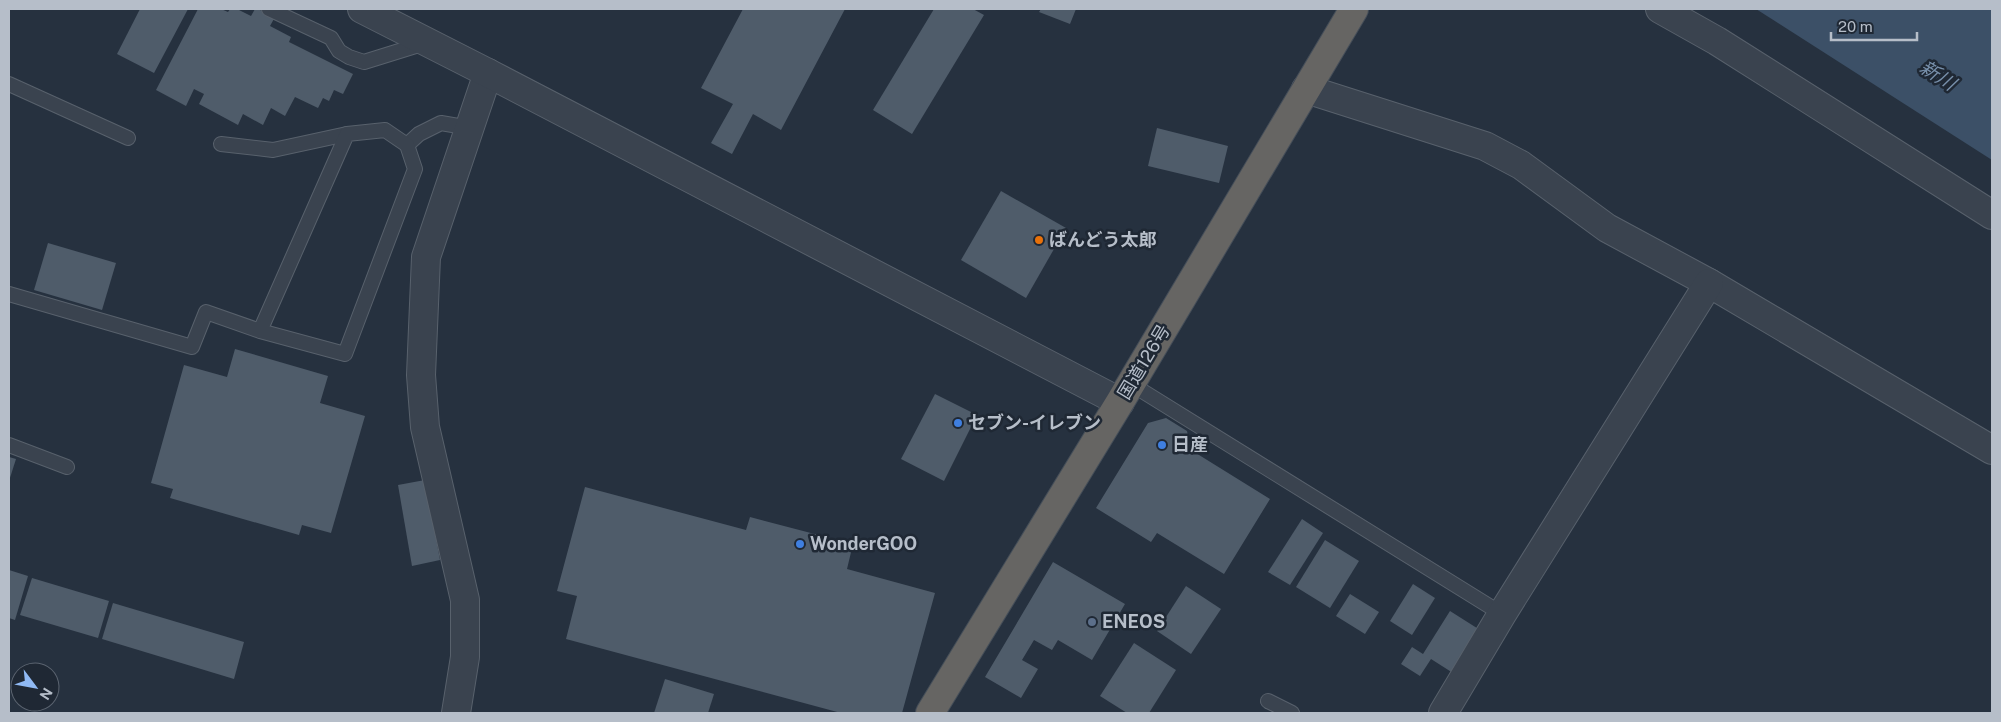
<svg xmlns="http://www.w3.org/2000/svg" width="2001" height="722" font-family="'Public Sans','Noto Sans JP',sans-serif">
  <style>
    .water { fill: #3c5067 }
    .building { fill: #4f5c6a }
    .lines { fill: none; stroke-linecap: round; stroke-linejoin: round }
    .service-casing { stroke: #58616c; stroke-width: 16 }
    .minor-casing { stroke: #58616c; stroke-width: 30 }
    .tertiary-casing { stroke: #58616c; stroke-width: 30 }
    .trunk-casing { stroke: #454e59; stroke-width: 30 }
    .service { stroke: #3a434f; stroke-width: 14 }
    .minor { stroke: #3a434f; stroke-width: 28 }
    .tertiary { stroke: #3a434f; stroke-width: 28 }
    .trunk { stroke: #666563; stroke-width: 28 }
    .food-dot { fill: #e8710a; stroke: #1f2834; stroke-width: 2 }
    .shop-dot { fill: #3f7fe0; stroke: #1f2834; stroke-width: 2 }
    .service-dot { fill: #5c6f8a; stroke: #1f2834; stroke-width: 2 }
    .labels { text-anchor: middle; stroke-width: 5; stroke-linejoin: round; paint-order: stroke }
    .poi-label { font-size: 18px; font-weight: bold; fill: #b6bec9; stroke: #1f2834; text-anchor: start }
    .street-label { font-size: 18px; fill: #b6bec9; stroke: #1f2834 }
    .water-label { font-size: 19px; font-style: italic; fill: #7890ab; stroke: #1f2834 }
  </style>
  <rect width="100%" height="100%" fill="#26313f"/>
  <!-- water -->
  <polygon class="water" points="1756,9 1992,9 1992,160"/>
  <!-- building -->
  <g class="building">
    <polygon points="140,9 188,9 154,73 117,54"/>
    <polygon points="198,9 221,9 228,12 230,9 237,9 251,16 255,9 258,9 275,17 270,26 291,37 289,42 353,74 343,94 334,90 329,101 323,98 318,108 295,97 285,116 271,108 263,125 243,114 238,125 199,104 204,94 194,89 186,106 156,90"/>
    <polygon points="743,9 845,9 781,130 753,114 732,154 711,143 733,104 701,88"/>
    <polygon points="934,9 973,9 984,15 912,134 873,110"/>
    <polygon points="1041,9 1076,9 1070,24 1039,12"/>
    <polygon points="1157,128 1228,146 1219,183 1148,166"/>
    <polygon points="1001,191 1066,228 1026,298 961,260"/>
    <polygon points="48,243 116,263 102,310 34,290"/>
    <polygon points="235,349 328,376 320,403 365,416 331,533 302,525 299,535 170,498 173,489 151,483 184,365 227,377"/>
    <polygon points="935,394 977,415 944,481 901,459"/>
    <polygon points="1166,418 1187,431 1191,450 1270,499 1224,574 1157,533 1151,542 1096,508 1148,423"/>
    <polygon points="9,457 16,459 9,481"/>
    <polygon points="425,480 440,560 412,566 398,485"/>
    <polygon points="585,487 746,530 750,517 853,544 847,569 935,593 902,713 841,713 566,639 577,596 557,591"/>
    <polygon points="1302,519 1323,533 1290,585 1268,572"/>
    <polygon points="1325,540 1359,561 1330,608 1296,587"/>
    <polygon points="1053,562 1125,604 1092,660 1058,640 1052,650 1034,640 1022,660 1038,669 1021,698 985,677"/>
    <polygon points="9,570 28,576 15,620 9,618"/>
    <polygon points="32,578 109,601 98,638 20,615"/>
    <polygon points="1413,584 1435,598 1412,635 1390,621"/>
    <polygon points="1186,586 1221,609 1191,654 1157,631"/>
    <polygon points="1350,594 1379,612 1365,634 1336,616"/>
    <polygon points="113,603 244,642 234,679 102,639"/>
    <polygon points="1450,611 1480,630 1453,673 1431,659 1420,676 1401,664 1412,647 1423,654"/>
    <polygon points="1134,643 1176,670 1149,713 1127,713 1100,696"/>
    <polygon points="665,679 714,694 708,713 654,713"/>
  </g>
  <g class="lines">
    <defs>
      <g id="service">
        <polyline points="269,9 331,38 339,51 349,57 364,62 425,43"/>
        <polyline points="9,84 128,138"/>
        <polyline points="221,144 273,150 347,134"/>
        <polyline points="407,145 419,134 441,123 470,128"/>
        <polyline points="9,294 192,347 206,312 260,331 345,354 415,169 407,145 385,130 347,134 260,331"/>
        <polyline points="1131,384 1502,614"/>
        <polyline points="9,445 67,467"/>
        <polyline points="1268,701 1292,713"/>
      </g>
      <g id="minor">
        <polyline points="1660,9 1717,41 1992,215"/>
        <polyline points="1306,89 1485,146 1521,165 1607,228 1709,283 1992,450"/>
        <polyline points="456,713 465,657 465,600 425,427 421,375 426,257 488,73"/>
        <polyline points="1443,713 1502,614 1709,283"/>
      </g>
      <polyline id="tertiary" points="362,9 488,73 1120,402"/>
      <polyline id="trunk" points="930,713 1120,402 1354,9"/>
    </defs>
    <!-- service casing -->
    <use href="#service" class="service-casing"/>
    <!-- minor casing -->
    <use href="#minor" class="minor-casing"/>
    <!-- tertiary casing -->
    <use href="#tertiary" class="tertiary-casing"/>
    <!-- trunk casing -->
    <use href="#trunk" class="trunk-casing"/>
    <!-- service -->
    <use href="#service" class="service"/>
    <!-- minor -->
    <use href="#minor" class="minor"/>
    <!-- tertiary -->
    <use href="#tertiary" class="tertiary"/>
    <!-- trunk -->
    <use href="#trunk" class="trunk"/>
  </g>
  <!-- markers -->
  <circle class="food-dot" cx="1039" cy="240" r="5"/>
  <g class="shop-dot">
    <circle cx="958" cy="423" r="5"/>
    <circle cx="1162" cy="445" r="5"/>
    <circle cx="800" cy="544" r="5"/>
  </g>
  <circle class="service-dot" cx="1092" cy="622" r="5"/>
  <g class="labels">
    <!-- poi labels -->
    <g class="poi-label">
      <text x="1049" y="246">ばんどう太郎</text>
      <text x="968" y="429">セブン-イレブン</text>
      <text x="1172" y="451">日産</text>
      <text x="810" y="550">WonderGOO</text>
      <text x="1102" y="628">ENEOS</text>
    </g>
    <!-- street labels -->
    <g class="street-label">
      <text transform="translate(1144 362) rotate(-59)" y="6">国道126号</text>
    </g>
    <!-- water labels -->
    <g class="water-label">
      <text transform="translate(1938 75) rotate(32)" y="7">新川</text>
    </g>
  </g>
  <!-- border -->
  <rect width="2001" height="722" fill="none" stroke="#b6bec9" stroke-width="20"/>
  <!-- north arrow -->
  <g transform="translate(35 687) rotate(122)"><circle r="24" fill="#1f2834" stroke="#5b6470"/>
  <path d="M0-4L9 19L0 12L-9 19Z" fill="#90baf4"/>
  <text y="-8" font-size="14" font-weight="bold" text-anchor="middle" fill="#b6bec9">N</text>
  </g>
  <!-- scale -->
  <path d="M1831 32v8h86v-8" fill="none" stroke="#b6bec9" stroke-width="2.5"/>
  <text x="1838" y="32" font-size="15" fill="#b6bec9" stroke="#1f2834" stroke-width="4" paint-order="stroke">20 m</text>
</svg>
